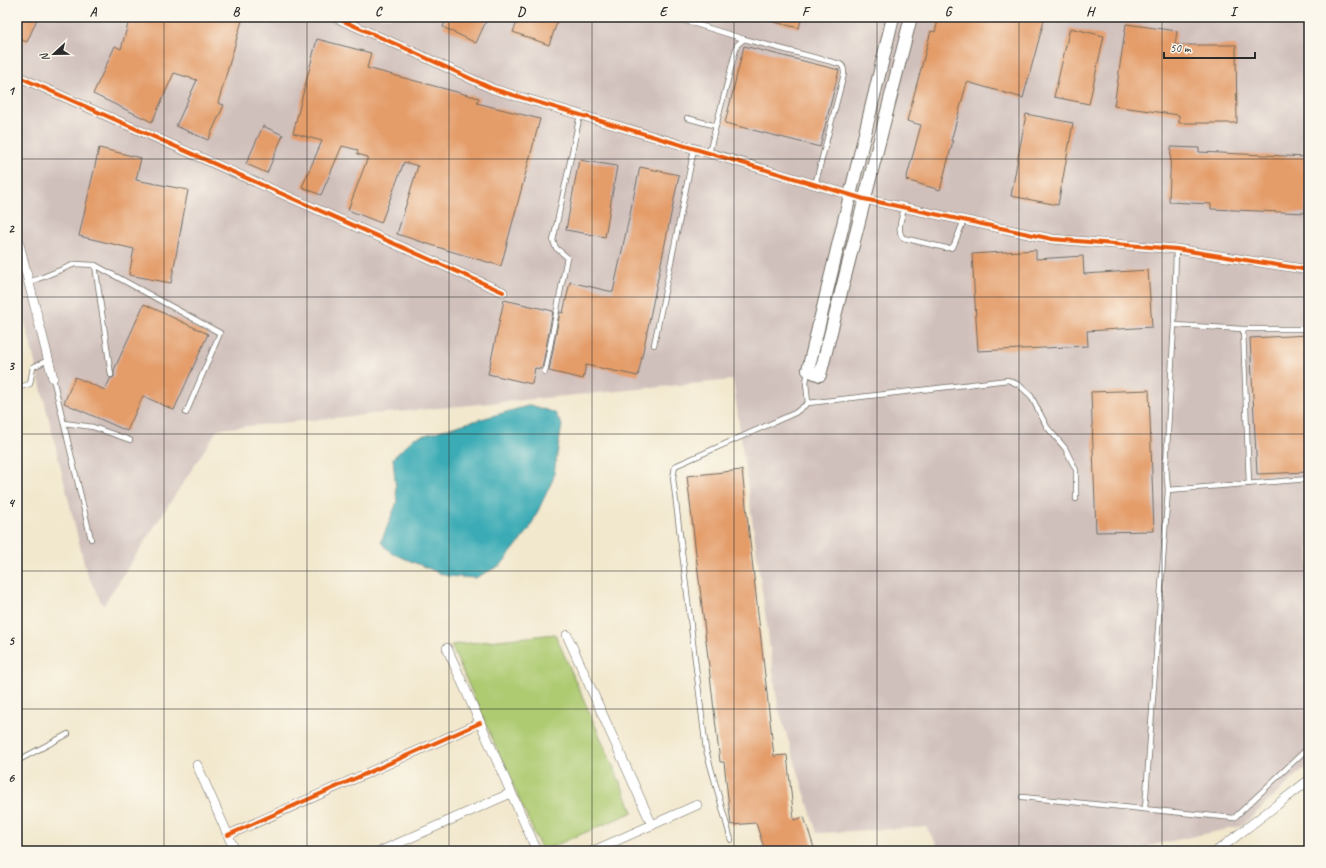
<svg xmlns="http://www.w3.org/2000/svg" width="1326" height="868" font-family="Caveat,sans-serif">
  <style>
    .industrial { fill: #d0c0bc }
    .green { fill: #aecb72; stroke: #6c7b4e }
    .water { fill: #3aabb5; stroke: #326b70 }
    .building { fill: #e49c69 }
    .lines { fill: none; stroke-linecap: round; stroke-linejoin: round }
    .service-casing { stroke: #716d64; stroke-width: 6 }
    .minor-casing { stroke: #716d64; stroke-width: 10 }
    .tertiary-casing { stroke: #716d64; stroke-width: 14 }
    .service { stroke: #fff; stroke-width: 4.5 }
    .minor { stroke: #fff; stroke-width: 9 }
    .tertiary { stroke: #fff; stroke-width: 12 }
    .cycleway-casing { stroke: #fbf7ec; stroke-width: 6 }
    .cycleway { stroke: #e8590c; stroke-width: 4 }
    .grid { fill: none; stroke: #2b2b2b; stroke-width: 1; stroke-opacity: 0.55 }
    .neatline { fill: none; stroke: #2b2b2b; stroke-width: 1.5 }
    .grid-label { font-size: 13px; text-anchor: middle; font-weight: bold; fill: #2b2b2b }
  </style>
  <rect width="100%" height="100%" fill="#fbf7ec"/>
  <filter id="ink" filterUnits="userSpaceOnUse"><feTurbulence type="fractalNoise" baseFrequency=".025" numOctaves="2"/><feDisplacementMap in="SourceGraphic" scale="8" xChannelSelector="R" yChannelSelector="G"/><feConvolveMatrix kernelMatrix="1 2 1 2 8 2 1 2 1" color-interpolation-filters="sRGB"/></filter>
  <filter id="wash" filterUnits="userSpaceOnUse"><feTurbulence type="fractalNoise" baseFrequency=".012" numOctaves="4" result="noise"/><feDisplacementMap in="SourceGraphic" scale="16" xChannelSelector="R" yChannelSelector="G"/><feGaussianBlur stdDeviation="0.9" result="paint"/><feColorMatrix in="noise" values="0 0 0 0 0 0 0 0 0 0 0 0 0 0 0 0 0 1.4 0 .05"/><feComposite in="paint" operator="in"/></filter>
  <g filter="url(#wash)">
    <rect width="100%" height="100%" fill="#f2e8ce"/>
    <!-- industrial -->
    <polygon class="industrial" points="17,17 1309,17 1309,764 1242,826 1148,846 1149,851 941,851 926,827 817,833 778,707 733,380 218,429 103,606 86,571 17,289"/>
    <!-- green -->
    <polygon class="green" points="555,634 633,812 542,851 451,645"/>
    <!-- water -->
    <polygon class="water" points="531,405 555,413 562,425 553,479 529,530 501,565 475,578 447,576 391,553 381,542 397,502 393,458 414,438"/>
    <g id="blocks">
      <!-- building -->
      <g class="building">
        <polygon points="17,17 38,17 27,42 17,38"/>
        <polygon points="130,17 243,17 218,103 224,105 208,140 176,126 197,80 174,73 152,122 93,94 115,46 121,49"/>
        <polygon points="447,17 488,17 476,43 443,27"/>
        <polygon points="519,17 559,17 549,45 513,32"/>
        <polygon points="771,17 802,17 799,28 770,21"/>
        <polygon points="939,17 1045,17 1023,98 967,82 951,141 953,141 940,190 906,180 921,125 907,121 931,31 935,32"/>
        <polygon points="1126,24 1177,31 1175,45 1236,45 1237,123 1179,123 1179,115 1114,106"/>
        <polygon points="1070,28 1104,36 1089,104 1054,97"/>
        <polygon points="317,39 371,53 367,68 479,98 477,103 540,119 501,266 450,251 397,234 418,166 404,162 381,223 348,210 368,157 357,154 358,150 342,146 321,195 302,187 322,141 293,133"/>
        <polygon points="744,46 839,70 820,147 725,123"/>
        <polygon points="1026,114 1073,123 1058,205 1011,196"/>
        <polygon points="263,126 283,135 267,173 246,164"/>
        <polygon points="1171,147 1199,148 1199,152 1307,157 1305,213 1211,209 1211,204 1169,202"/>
        <polygon points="99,148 141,158 136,180 188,190 171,283 129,275 134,249 79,236"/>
        <polygon points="579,160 617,166 605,237 566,230"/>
        <polygon points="640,167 679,175 638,376 586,365 583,379 549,371 560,312 563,313 570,282 613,292"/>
        <polygon points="1036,250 1036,259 1083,256 1084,274 1148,270 1152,327 1087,331 1088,346 978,351 972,254"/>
        <polygon points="504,300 553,311 542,369 535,368 532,384 488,374"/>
        <polygon points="144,304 208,334 174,410 143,396 127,431 64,403 75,377 105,390 110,379 114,377 114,370"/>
        <polygon points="1309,335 1309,472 1257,474 1250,338"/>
        <polygon points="1149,390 1154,531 1096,532 1091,392"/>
        <polygon points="742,470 774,756 787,755 794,820 804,817 815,851 765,851 756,823 731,825 724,762 720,762 687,476"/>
      </g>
    </g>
  </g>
  <g filter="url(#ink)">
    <use href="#blocks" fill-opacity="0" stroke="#716d64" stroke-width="1"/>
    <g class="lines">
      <defs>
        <g id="service">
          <polyline points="673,17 744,39"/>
          <polyline points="687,118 716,126"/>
          <path d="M709,153L737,45L744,39L840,64C844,66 844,70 844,74L815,185"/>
          <path d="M904,208C902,218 896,230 903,238L946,248H951L954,245L964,220"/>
          <polyline points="95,265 111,375"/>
          <polyline points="29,282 38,279 75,264 95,265 220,333 186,413"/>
          <polyline points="1174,325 1243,329 1309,329"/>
          <polyline points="1243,329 1249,484"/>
          <polyline points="654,345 694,149"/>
          <polyline points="545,372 567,257 556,248 553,241 580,115"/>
          <polyline points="53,378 91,539"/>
          <polyline points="17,388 30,384 33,367 48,360"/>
          <polyline points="808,403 1008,380 1019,385 1031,396 1047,427 1065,448 1076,470 1076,499"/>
          <polyline points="64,423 93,427 130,440"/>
          <polyline points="1168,490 1309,479"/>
          <polyline points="17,761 68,734"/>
          <polyline points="1022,797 1234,818 1309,747"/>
          <polyline points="1145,809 1168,490 1166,466 1174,325 1176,249"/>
          <polyline points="731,840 706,750 673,478 675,466 795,413 808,403 806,383 808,370"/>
        </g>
        <g id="minor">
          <polyline points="334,17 407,49 493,89 864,199 1052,239 1176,249 1309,270"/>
          <polyline points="17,76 503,292"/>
          <polyline points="17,236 53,378"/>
          <polyline points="567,635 652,825"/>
          <polyline points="447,648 537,851"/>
          <polyline points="197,765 235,851"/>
          <polyline points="228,835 480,723"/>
          <polyline points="381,851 511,793"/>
          <polyline points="593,851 697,805"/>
          <polyline points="1217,851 1309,780"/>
        </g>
        <polyline id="tertiary" points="893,17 808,370 820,375 911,17"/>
      </defs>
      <!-- service casing -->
      <use href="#service" class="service-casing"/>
      <!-- minor casing -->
      <use href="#minor" class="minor-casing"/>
      <!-- tertiary casing -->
      <use href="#tertiary" class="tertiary-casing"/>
      <!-- service -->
      <use href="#service" class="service"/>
      <!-- minor -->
      <use href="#minor" class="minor"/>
      <!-- tertiary -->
      <use href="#tertiary" class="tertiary"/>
      <defs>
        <g id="cycleway">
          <polyline points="334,17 407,49 493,89 864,199 1052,239 1176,249 1309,270"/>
          <polyline points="17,76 503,292"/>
          <polyline points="228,835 480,723"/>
        </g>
      </defs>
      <!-- cycleway casing -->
      <use href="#cycleway" class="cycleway-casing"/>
      <!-- cycleway -->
      <use href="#cycleway" class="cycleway"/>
    </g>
  </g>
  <!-- grid -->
  <path class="grid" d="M164,17V851M307,17V851M449,17V851M592,17V851M734,17V851M877,17V851M1019,17V851M1162,17V851M17,159H1309M17,297H1309M17,434H1309M17,571H1309M17,709H1309"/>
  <!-- margin -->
  <rect width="1326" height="868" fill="none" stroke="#fbf7ec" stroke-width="44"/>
  <!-- north arrow -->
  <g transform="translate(54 54) rotate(248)" stroke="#fbf7ec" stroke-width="3" paint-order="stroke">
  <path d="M0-3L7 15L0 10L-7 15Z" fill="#2b2b2b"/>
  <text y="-6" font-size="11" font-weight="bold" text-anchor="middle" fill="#2b2b2b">N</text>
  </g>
  <!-- scale -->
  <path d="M1164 52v6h91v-6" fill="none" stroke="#2b2b2b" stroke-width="2"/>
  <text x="1170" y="52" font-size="12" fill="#2b2b2b" stroke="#fbf7ec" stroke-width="3" paint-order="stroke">50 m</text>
  <rect x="22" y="22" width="1282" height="824" class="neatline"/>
  <g class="grid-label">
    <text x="93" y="16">A</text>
    <text x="236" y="16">B</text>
    <text x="378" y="16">C</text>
    <text x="521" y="16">D</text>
    <text x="663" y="16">E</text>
    <text x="805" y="16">F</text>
    <text x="948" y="16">G</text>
    <text x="1090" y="16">H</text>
    <text x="1233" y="16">I</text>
    <text x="11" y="95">1</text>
    <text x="11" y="233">2</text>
    <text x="11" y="370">3</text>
    <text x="11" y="507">4</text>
    <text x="11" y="645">5</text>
    <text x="11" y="782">6</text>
  </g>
</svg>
